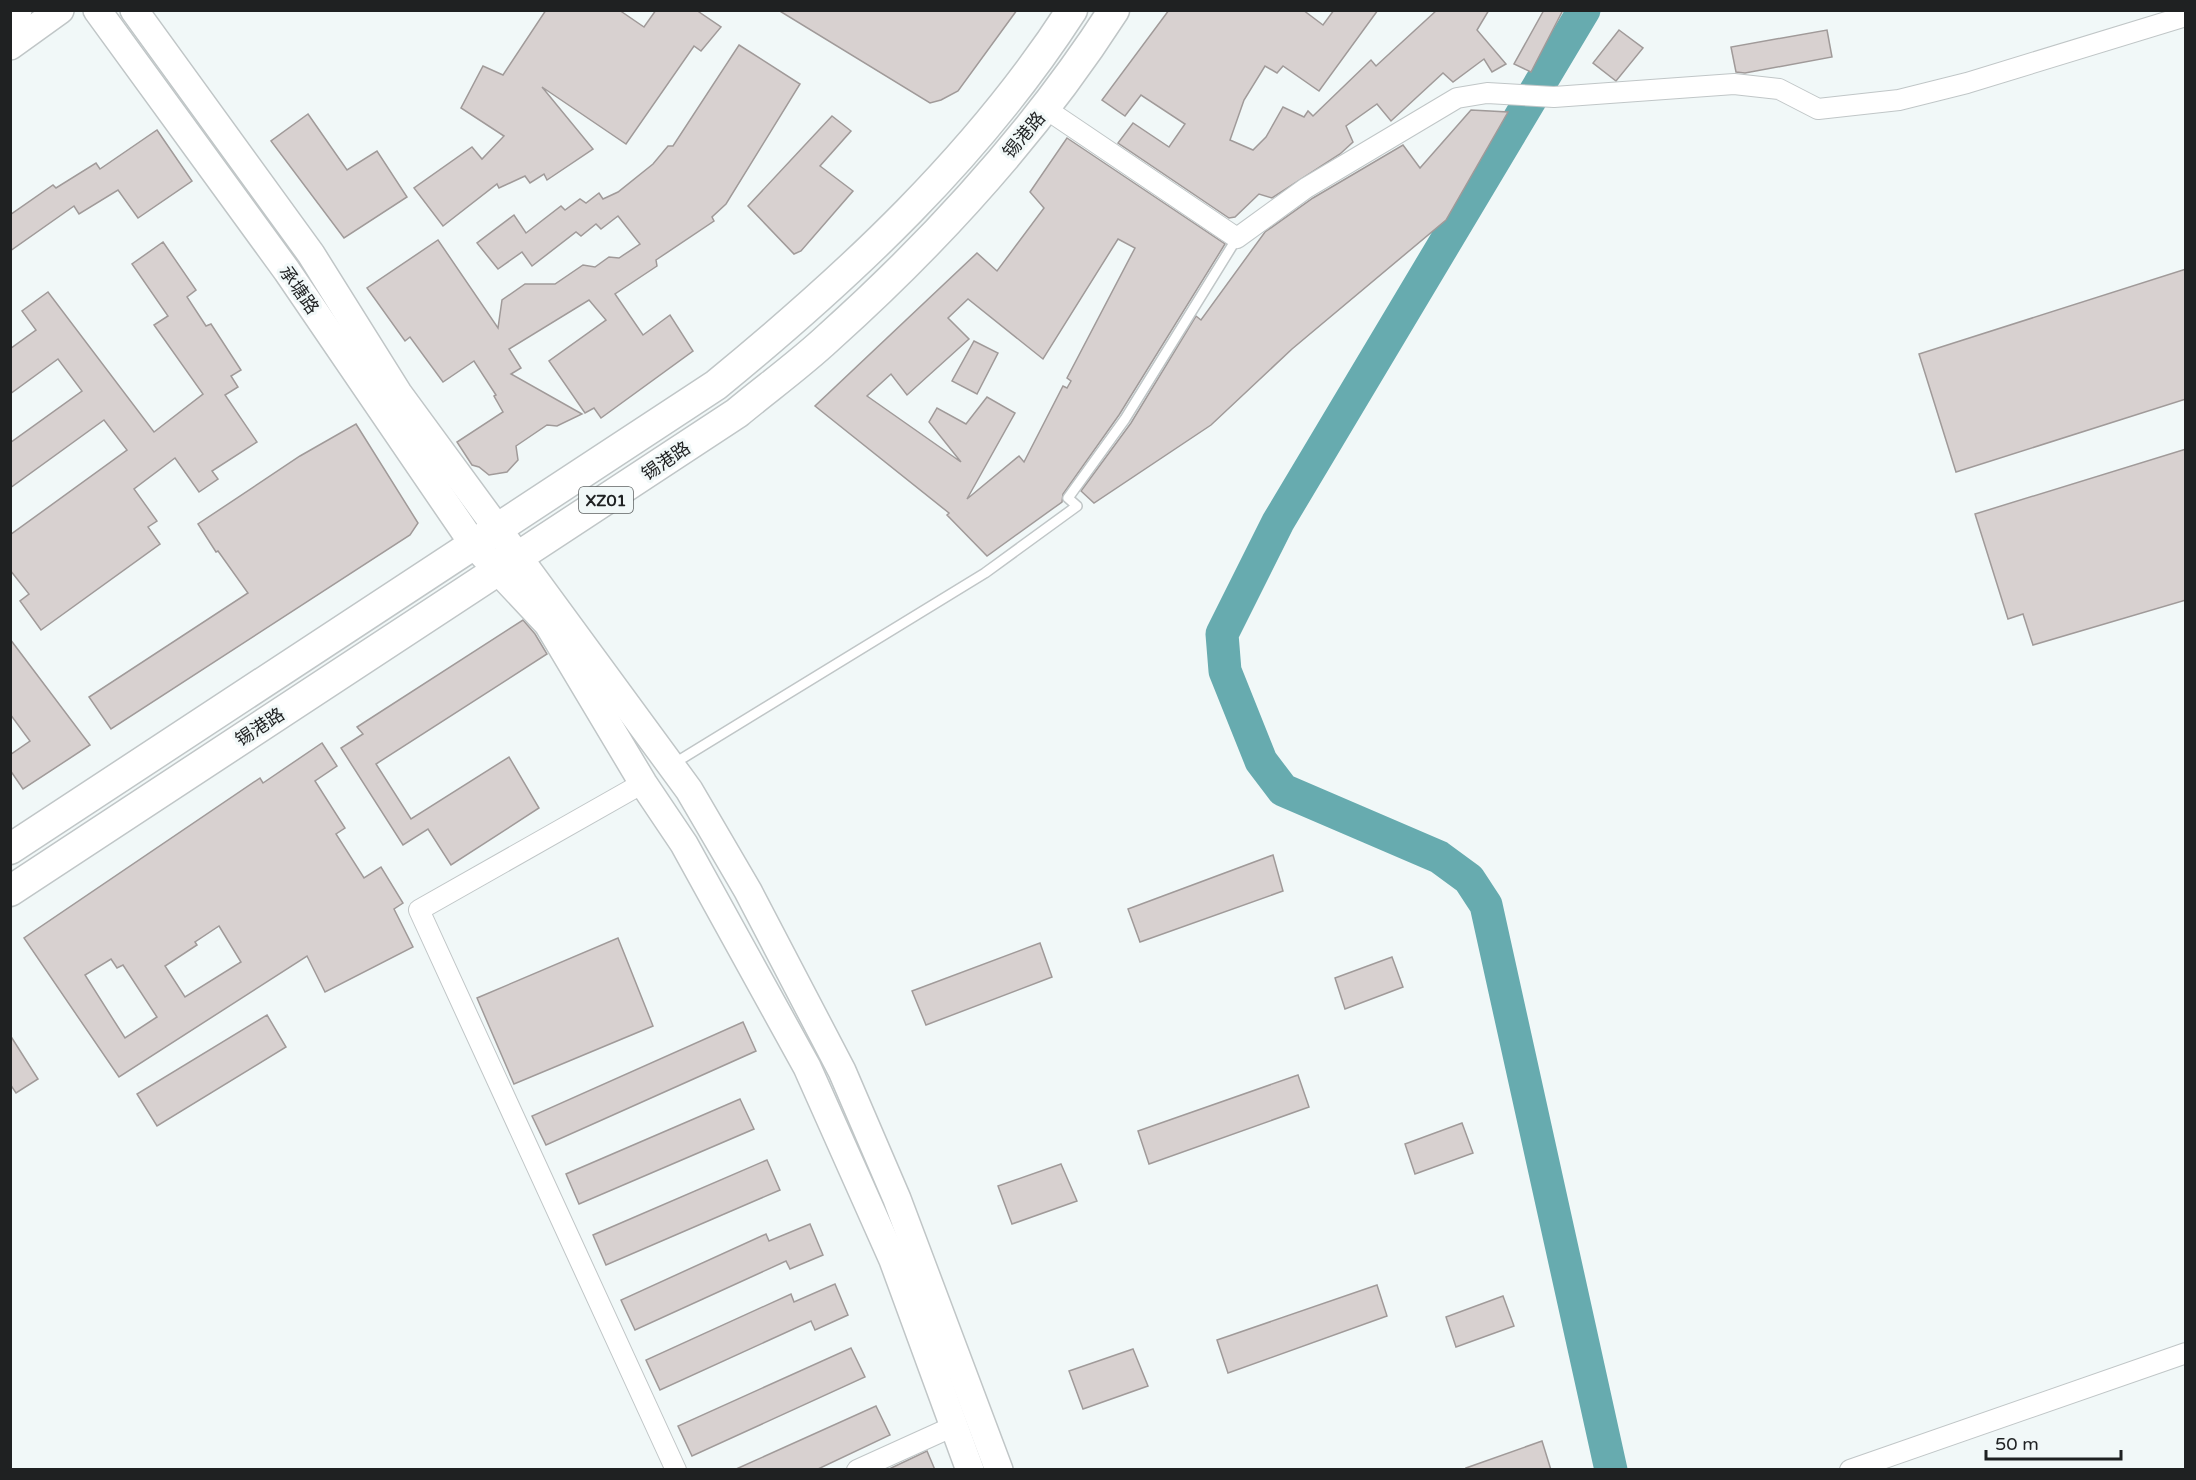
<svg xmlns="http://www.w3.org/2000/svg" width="2196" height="1480" font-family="'Varela Round','Noto Sans SC',sans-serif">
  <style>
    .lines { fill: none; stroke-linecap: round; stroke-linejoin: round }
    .river { stroke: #67abaf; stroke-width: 33 }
    .building { fill: #d8d1d0; stroke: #a09a99; stroke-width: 1.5; fill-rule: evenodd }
    .lane-casing { stroke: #c0c6c7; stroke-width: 12 }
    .street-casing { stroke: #c0c6c7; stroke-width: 22 }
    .secondary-casing { stroke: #c0c6c7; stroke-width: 30 }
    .primary-casing { stroke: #c0c6c7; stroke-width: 33 }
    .lane { stroke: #fff; stroke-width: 9 }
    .street { stroke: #fff; stroke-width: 20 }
    .secondary { stroke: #fff; stroke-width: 27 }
    .primary { stroke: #fff; stroke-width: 30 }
    .labels { text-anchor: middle; stroke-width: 6; stroke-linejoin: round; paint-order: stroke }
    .shield { fill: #f1f8f8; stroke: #5e6262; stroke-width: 1.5 }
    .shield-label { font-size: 16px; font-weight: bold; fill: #1f2122 }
    .street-label { font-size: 18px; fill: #1f2122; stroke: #f1f8f8 }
  </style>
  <rect width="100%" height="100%" fill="#f1f8f8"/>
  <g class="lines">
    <!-- river -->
    <polyline class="river" points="1584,10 1278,522 1222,634 1225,671 1261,761 1283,790 1439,857 1469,879 1486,905 1611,1470"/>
  </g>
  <!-- building -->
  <g class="building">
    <polygon points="546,10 619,10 644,27 656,10 696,10 721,27 701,51 694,46 626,144 542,87 593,149 547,180 544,174 530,183 525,176 499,188 497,184 443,226 414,188 472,147 482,159 504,136 461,108 483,66 503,75"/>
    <polygon points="778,10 1017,10 958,91 941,100 930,103"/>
    <polygon points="1169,10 1303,10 1323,25 1334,10 1378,10 1319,91 1283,66 1277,73 1265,66 1244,100 1230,140 1253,150 1266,137 1283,107 1304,117 1308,111 1313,116 1371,60 1376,66 1437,10 1489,10 1477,30 1506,64 1492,72 1484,59 1453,82 1443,73 1391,121 1377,104 1346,126 1353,142 1340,154 1272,198 1259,194 1235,217 1229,218 1118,143 1133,123 1169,147 1185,124 1141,95 1125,116 1102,100"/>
    <polygon points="1544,10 1563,10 1531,72 1514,64"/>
    <polygon points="1619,30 1643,48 1616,81 1593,63"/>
    <polygon points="1827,30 1832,57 1745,73 1736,72 1731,47"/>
    <polygon points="739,45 800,84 726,204 712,217 714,221 656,260 657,266 615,294 643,335 670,315 693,351 601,418 594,408 585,413 549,361 606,320 589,300 509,349 521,368 511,374 582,414 557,426 547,425 516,446 518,460 507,472 489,475 479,467 472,465 457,442 503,412 494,396 496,395 474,361 443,382 410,337 405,341 367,288 438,240 498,328 502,300 525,284 555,284 583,265 595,267 609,257 619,258 640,244 618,216 601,229 596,224 581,236 576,232 532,266 522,252 498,269 477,243 514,215 526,233 561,206 565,210 580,199 586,203 599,193 603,199 618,192 653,164 668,146 673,146"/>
    <polygon points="1471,110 1508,112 1446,220 1292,349 1211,425 1094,503 1081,491 1131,423 1196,316 1201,320 1265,232 1313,198 1403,145 1420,168"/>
    <polygon points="308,114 347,170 377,151 407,197 344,238 271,141"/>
    <polygon points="832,116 851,131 820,166 853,191 801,251 794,254 748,206"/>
    <polygon points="157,130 192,181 138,218 118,190 79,214 74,206 10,251 10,215 53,185 56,188 96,163 100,169"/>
    <path d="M1067,138L1225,244L1119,415L1063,494L1062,502L987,556L947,515L949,513L815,406L977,253L997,271L1044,208L1030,192ZM1118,239L1135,248L1067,378L1071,381L1067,388L1063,386L1024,462L1019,456L967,499L1015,413L987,397L966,424L937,408L929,422L961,462L867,396L891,374L907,395L969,339L948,318L968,299L1043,359Z"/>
    <polygon points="163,242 196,290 187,297 206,326 211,324 241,370 231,376 238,387 225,395 257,442 212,471 218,479 199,492 175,458 134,489 157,521 148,527 160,544 41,630 20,601 29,594 10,570 10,535 127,450 104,420 10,488 10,443 82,391 58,359 10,394 10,349 36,330 22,311 48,292 154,432 203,394 154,325 168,316 132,264"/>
    <polygon points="2186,269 2186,399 1956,472 1919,354"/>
    <polygon points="974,341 998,353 977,394 952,381"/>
    <polygon points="356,424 418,523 410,535 111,729 89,697 248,593 218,551 216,552 198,524 300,456"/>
    <polygon points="2186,449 2186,600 2033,645 2023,614 2008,619 1975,514"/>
    <polygon points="523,620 535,634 547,654 376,764 411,819 509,757 539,808 451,865 428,829 403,845 341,748 363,734 357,727"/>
    <polygon points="10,639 90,745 23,789 10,770 10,755 30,741 10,714"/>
    <path d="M322,743L337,766L315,781L345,828L336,834L364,878L381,867L403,903L394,909L413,947L325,992L307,956L119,1077L24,938L260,778L263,783ZM219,926L241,962L185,997L165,966L197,945L195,942ZM111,959L117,968L123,965L157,1017L125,1038L85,975Z"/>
    <polygon points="1273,855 1283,891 1140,942 1128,909"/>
    <polygon points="618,938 653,1026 514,1084 477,998"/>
    <polygon points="1040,943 1052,977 926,1025 912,991"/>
    <polygon points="1392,957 1403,987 1345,1009 1335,978"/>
    <polygon points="267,1015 286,1047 157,1126 137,1094"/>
    <polygon points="743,1022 756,1051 546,1145 532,1116"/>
    <polygon points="10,1035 38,1079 16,1093 10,1084"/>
    <polygon points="1298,1075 1309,1107 1149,1164 1138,1131"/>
    <polygon points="740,1099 754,1129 579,1204 566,1174"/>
    <polygon points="1462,1123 1473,1153 1415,1174 1405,1144"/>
    <polygon points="767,1160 780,1190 606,1265 593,1235"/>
    <polygon points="1061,1164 1077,1201 1012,1224 998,1186"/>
    <polygon points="810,1224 823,1255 790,1269 786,1261 635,1330 621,1300 766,1234 769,1241"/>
    <polygon points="835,1284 848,1315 815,1330 811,1321 660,1390 646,1360 791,1294 794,1302"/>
    <polygon points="1377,1285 1387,1316 1228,1373 1217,1340"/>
    <polygon points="1503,1296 1514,1326 1456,1347 1446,1317"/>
    <polygon points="851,1348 865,1377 692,1456 678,1426"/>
    <polygon points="1133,1349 1148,1386 1083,1409 1069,1371"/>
    <polygon points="876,1406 890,1435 816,1470 734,1470"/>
    <polygon points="1542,1441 1551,1470 1467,1470 1466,1468"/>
    <polygon points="927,1451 935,1470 887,1470"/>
  </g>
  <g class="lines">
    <defs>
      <polyline id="lane" points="673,764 985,573 1077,506 1068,498 1125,419 1237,238"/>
      <g id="street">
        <polyline points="1046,109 1237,238 1306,188 1457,98 1487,93 1554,97 1734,84 1779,89 1818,109 1899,100 1967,83 2186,16"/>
        <polyline points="643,783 419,910 676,1470"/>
        <polyline points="857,1470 954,1426"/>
        <polyline points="1850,1470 2186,1353"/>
      </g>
      <g id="secondary">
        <polyline points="97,10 287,271 474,545 548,624 643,783 684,844 807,1067 893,1260 970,1470"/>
        <polyline points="134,10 311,254 398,393 689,790 748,891 842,1071 897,1199 999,1470"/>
        <polyline points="10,16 18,10"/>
        <polyline points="10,46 60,10"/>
      </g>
      <g id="primary">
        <path d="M10,849L716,385C849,276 978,156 1072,10"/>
        <path d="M10,891L737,413C767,388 799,365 828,338C936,241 1035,133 1114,10"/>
      </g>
    </defs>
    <!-- lane casing -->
    <use href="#lane" class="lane-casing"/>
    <!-- street casing -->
    <use href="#street" class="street-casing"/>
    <!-- secondary casing -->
    <use href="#secondary" class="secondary-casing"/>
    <!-- primary casing -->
    <use href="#primary" class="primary-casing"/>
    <!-- lane -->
    <use href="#lane" class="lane"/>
    <!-- street -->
    <use href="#street" class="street"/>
    <!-- secondary -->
    <use href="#secondary" class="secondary"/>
    <!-- primary -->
    <use href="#primary" class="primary"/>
  </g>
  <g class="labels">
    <!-- shield labels -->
    <rect class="shield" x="579" y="487" width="54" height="26" rx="4.5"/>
    <g class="shield-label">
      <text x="606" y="506">XZ01</text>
    </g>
    <!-- street labels -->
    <g class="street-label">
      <text transform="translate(1024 135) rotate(-50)" y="6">锡港路</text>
      <text transform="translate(299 290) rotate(55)" y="6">承塘路</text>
      <text transform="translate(666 461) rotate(-34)" y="6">锡港路</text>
      <text transform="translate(260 727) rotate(-33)" y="6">锡港路</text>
    </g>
  </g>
  <!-- border -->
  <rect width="2196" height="1480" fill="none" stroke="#1f2122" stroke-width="24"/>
  <!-- scale -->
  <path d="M1986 1450v9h135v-9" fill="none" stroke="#1f2122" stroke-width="3"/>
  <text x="1995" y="1450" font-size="18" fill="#1f2122" stroke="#f1f8f8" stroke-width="4.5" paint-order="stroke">50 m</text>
</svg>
